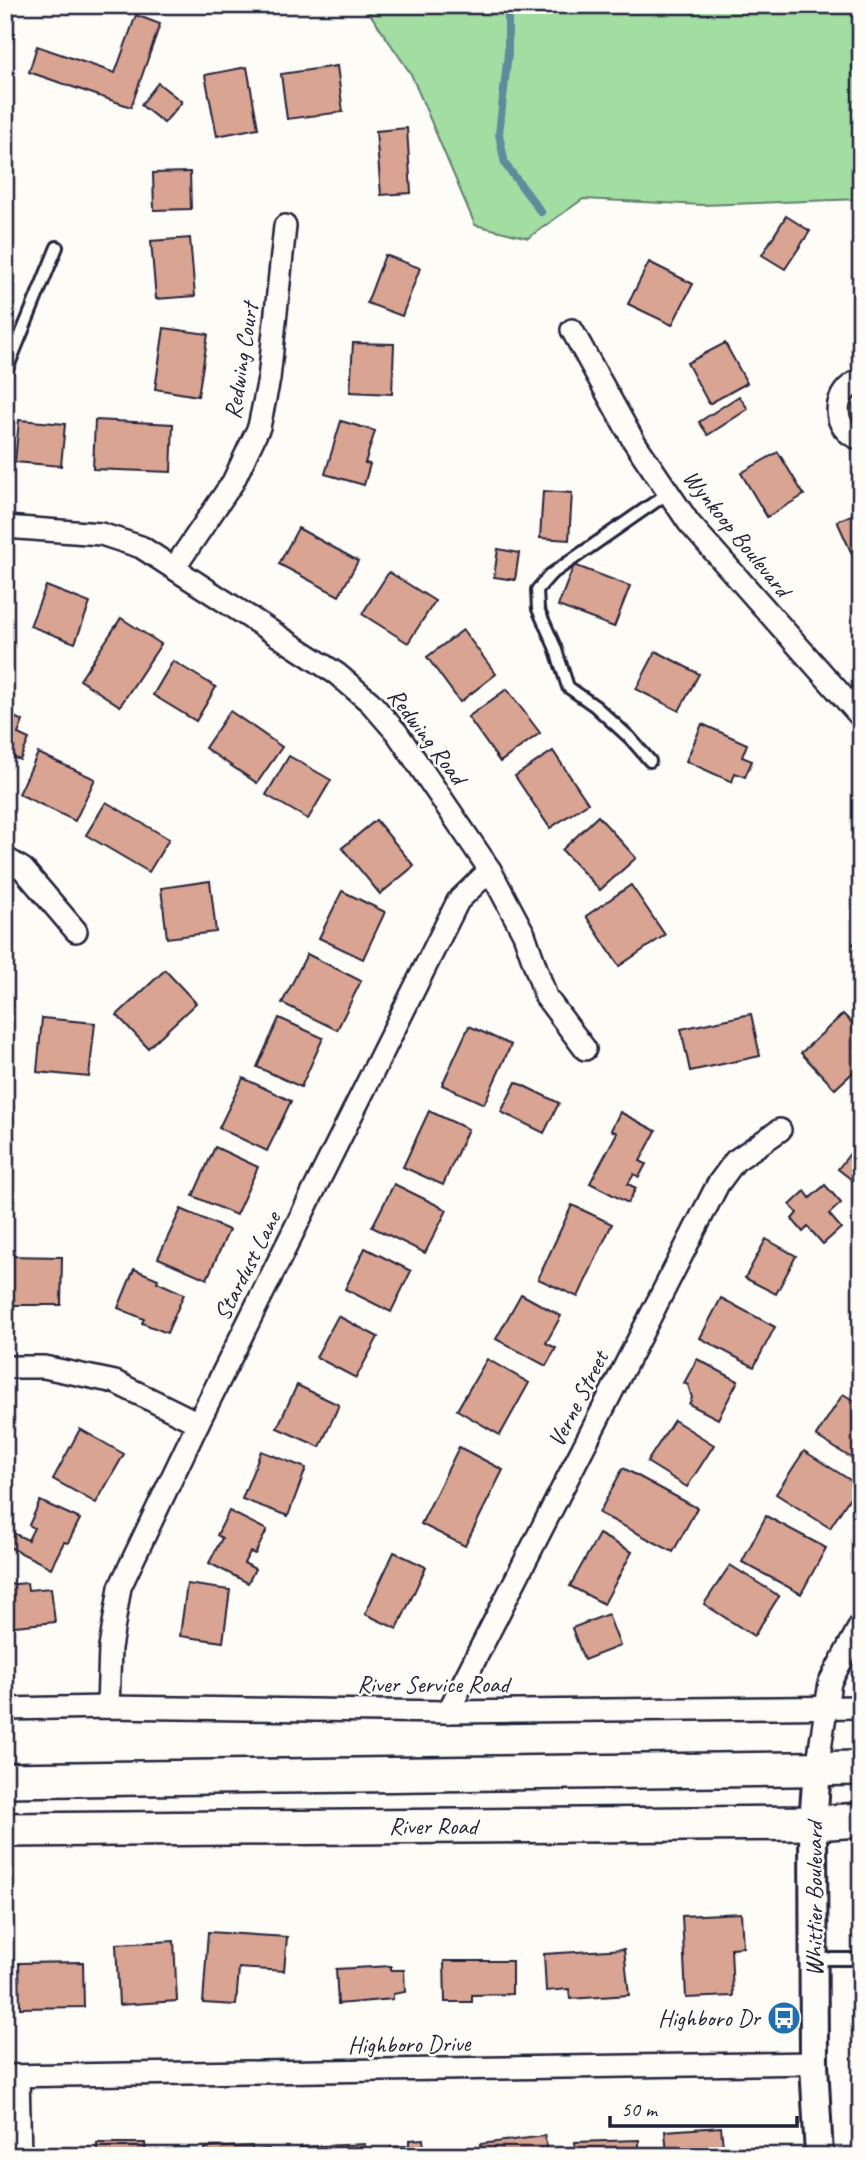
<svg xmlns="http://www.w3.org/2000/svg" width="866" height="2161" font-family="Caveat,sans-serif">
  <style>
    .green { fill: #a2dda2; stroke: #62806e; stroke-width: 2 }
    .lines { fill: none; stroke-linecap: round; stroke-linejoin: round }
    .stream { stroke: #5d8d9d; stroke-width: 8 }
    .building { fill: #daa492; stroke: #22223b; stroke-width: 2 }
    .service-casing { stroke: #22223b; stroke-width: 16 }
    .minor-casing { stroke: #22223b; stroke-width: 26 }
    .tertiary-casing { stroke: #22223b; stroke-width: 32 }
    .primary-casing { stroke: #22223b; stroke-width: 38 }
    .service { stroke: #fdfcf7; stroke-width: 10 }
    .minor { stroke: #fdfcf7; stroke-width: 21 }
    .tertiary { stroke: #fdfcf7; stroke-width: 26 }
    .primary { stroke: #fdfcf7; stroke-width: 33 }
    .labels { text-anchor: middle; stroke-width: 5; stroke-linejoin: round; paint-order: stroke }
    .street-label { font-size: 24px; fill: #22223b; stroke: #fdfcf7 }
    .poi-label { font-size: 24px; fill: #22223b; stroke: #fdfcf7; text-anchor: end }
  </style>
  <rect width="100%" height="100%" fill="#fdfcf7"/>
  <filter id="ink" filterUnits="userSpaceOnUse"><feTurbulence type="fractalNoise" baseFrequency=".0143" numOctaves="2"/><feDisplacementMap in="SourceGraphic" scale="14" xChannelSelector="R" yChannelSelector="G"/><feConvolveMatrix kernelMatrix="1 2 1 2 8 2 1 2 1" color-interpolation-filters="sRGB"/></filter>
  <g filter="url(#ink)">
    <!-- green -->
    <polygon class="green" points="364,5 861,5 861,199 703,205 583,199 528,238 475,225 411,74"/>
    <g class="lines">
      <!-- stream -->
      <polyline class="stream" points="508,5 508,53 499,134 505,164 541,212"/>
    </g>
    <!-- building -->
    <g class="building">
      <polygon points="136,15 160,24 131,107 29,72 37,46 115,73"/>
      <polygon points="337,66 343,112 287,119 281,74"/>
      <polygon points="247,67 258,128 217,136 205,75"/>
      <polygon points="158,83 182,102 164,123 141,105"/>
      <polygon points="407,128 411,193 381,195 376,131"/>
      <polygon points="190,172 191,209 154,210 153,173"/>
      <polygon points="786,216 810,231 785,269 762,255"/>
      <polygon points="190,238 195,296 156,299 151,241"/>
      <polygon points="385,255 420,268 402,316 367,303"/>
      <polygon points="649,262 693,284 672,325 628,304"/>
      <polygon points="164,328 208,334 198,396 155,389"/>
      <polygon points="353,343 394,344 392,394 350,392"/>
      <polygon points="725,343 747,383 709,404 687,363"/>
      <polygon points="739,396 748,409 708,435 699,422"/>
      <polygon points="19,420 65,424 61,466 15,462"/>
      <polygon points="95,420 173,424 171,472 93,469"/>
      <polygon points="341,421 375,431 365,463 370,464 364,485 325,474"/>
      <polygon points="778,452 804,495 767,517 741,473"/>
      <polygon points="543,491 572,493 569,540 540,538"/>
      <polygon points="861,511 861,561 856,563 837,521"/>
      <polygon points="298,528 358,561 339,596 279,564"/>
      <polygon points="498,549 519,553 515,580 494,577"/>
      <polygon points="574,565 630,586 614,627 558,606"/>
      <polygon points="389,572 435,601 408,643 362,614"/>
      <polygon points="46,586 90,603 75,643 30,626"/>
      <polygon points="121,618 161,644 120,706 80,680"/>
      <polygon points="463,630 496,674 460,702 427,657"/>
      <polygon points="656,651 699,674 679,711 636,689"/>
      <polygon points="173,661 216,687 196,721 153,695"/>
      <polygon points="507,689 540,733 500,762 468,717"/>
      <polygon points="230,711 282,747 257,783 205,748"/>
      <polygon points="5,713 23,721 18,734 29,739 20,760 5,754"/>
      <polygon points="702,724 747,744 742,757 752,761 745,777 735,773 732,782 686,761"/>
      <polygon points="553,751 588,803 550,828 515,776"/>
      <polygon points="38,753 95,779 75,821 19,794"/>
      <polygon points="289,756 331,780 308,819 266,795"/>
      <polygon points="106,802 169,839 149,872 86,835"/>
      <polygon points="598,816 636,858 600,890 562,850"/>
      <polygon points="376,820 414,866 380,894 342,848"/>
      <polygon points="210,881 216,932 167,938 161,888"/>
      <polygon points="631,885 665,935 619,966 586,916"/>
      <polygon points="342,891 385,912 363,959 319,938"/>
      <polygon points="861,937 861,952 853,944"/>
      <polygon points="307,954 361,981 337,1030 282,1003"/>
      <polygon points="165,970 196,1003 148,1048 117,1015"/>
      <polygon points="5,984 13,1006 5,1008"/>
      <polygon points="751,1014 760,1056 690,1071 681,1029"/>
      <polygon points="843,1014 861,1032 861,1065 835,1089 801,1053"/>
      <polygon points="42,1018 95,1023 89,1077 37,1072"/>
      <polygon points="279,1018 323,1038 301,1087 257,1067"/>
      <polygon points="469,1026 511,1045 484,1104 442,1085"/>
      <polygon points="243,1078 291,1101 267,1151 219,1128"/>
      <polygon points="516,1082 559,1103 544,1133 501,1112"/>
      <polygon points="429,1111 468,1129 443,1185 403,1167"/>
      <polygon points="620,1112 656,1131 640,1161 646,1164 639,1177 634,1174 628,1184 636,1188 628,1203 590,1183 617,1133 611,1130"/>
      <polygon points="215,1147 258,1167 236,1215 193,1196"/>
      <polygon points="861,1150 861,1187 838,1169 852,1151 857,1155"/>
      <polygon points="394,1184 447,1210 425,1253 372,1227"/>
      <polygon points="825,1185 841,1203 829,1214 841,1228 823,1244 808,1227 803,1232 792,1219 797,1213 790,1205 805,1191 810,1198"/>
      <polygon points="572,1205 612,1224 578,1297 538,1279"/>
      <polygon points="181,1209 229,1230 207,1279 158,1258"/>
      <polygon points="766,1239 796,1256 776,1294 745,1278"/>
      <polygon points="365,1248 411,1271 391,1312 345,1289"/>
      <polygon points="6,1256 62,1257 61,1305 6,1305"/>
      <polygon points="134,1269 158,1279 157,1282 184,1294 167,1333 142,1323 144,1319 118,1308"/>
      <polygon points="521,1294 561,1316 546,1343 556,1348 546,1366 496,1339"/>
      <polygon points="721,1298 775,1327 754,1367 700,1338"/>
      <polygon points="338,1316 378,1337 356,1378 316,1357"/>
      <polygon points="487,1359 529,1383 500,1435 457,1410"/>
      <polygon points="697,1359 738,1381 718,1419 689,1404 692,1398 688,1385 684,1383"/>
      <polygon points="297,1385 339,1405 320,1447 277,1428"/>
      <polygon points="843,1394 861,1405 861,1464 816,1436"/>
      <polygon points="674,1420 714,1445 687,1487 647,1462"/>
      <polygon points="80,1429 124,1454 96,1503 53,1479"/>
      <polygon points="459,1447 503,1470 465,1546 421,1524"/>
      <polygon points="261,1451 306,1468 288,1516 242,1499"/>
      <polygon points="804,1451 858,1485 830,1528 776,1494"/>
      <polygon points="623,1468 697,1508 673,1552 599,1513"/>
      <polygon points="40,1501 80,1519 68,1543 64,1542 51,1568 7,1546 13,1533 28,1540 34,1528 29,1525"/>
      <polygon points="229,1511 267,1530 255,1554 250,1552 244,1563 255,1569 248,1583 209,1563 222,1538 217,1535"/>
      <polygon points="766,1516 826,1548 801,1594 742,1562"/>
      <polygon points="599,1534 632,1552 604,1604 570,1586"/>
      <polygon points="394,1552 426,1567 397,1629 365,1614"/>
      <polygon points="730,1565 779,1596 754,1636 704,1604"/>
      <polygon points="27,1583 28,1590 51,1588 55,1622 5,1627 5,1585"/>
      <polygon points="187,1584 230,1590 223,1642 180,1636"/>
      <polygon points="608,1614 620,1646 584,1660 572,1628"/>
      <polygon points="741,1913 743,1947 731,1948 733,1996 686,1998 682,1916"/>
      <polygon points="208,1932 287,1937 284,1971 239,1968 236,2005 203,2003"/>
      <polygon points="174,1941 177,2001 119,2005 116,1944"/>
      <polygon points="624,1949 629,1995 570,1999 569,1989 546,1991 544,1954"/>
      <polygon points="444,1961 512,1961 512,1994 472,1995 472,2002 445,2002"/>
      <polygon points="83,1962 84,2007 20,2008 19,1963"/>
      <polygon points="391,1966 391,1970 404,1970 405,1992 393,1994 393,1999 338,2004 336,1969"/>
      <polygon points="721,2127 724,2156 667,2156 665,2131"/>
      <polygon points="545,2136 547,2156 482,2156 480,2144"/>
      <polygon points="423,2139 424,2148 457,2147 458,2156 391,2156 391,2147 409,2146 409,2140"/>
      <polygon points="639,2140 639,2156 576,2156 575,2142"/>
      <polygon points="97,2143 145,2143 146,2156 97,2156"/>
      <polygon points="365,2144 365,2156 301,2156 300,2147"/>
      <polygon points="252,2146 252,2150 269,2149 270,2156 205,2156 204,2148"/>
    </g>
    <g class="lines">
      <defs>
        <g id="service">
          <polyline points="5,374 57,247"/>
          <polyline points="650,761 630,738 595,706 568,687 555,647 538,609 537,590 550,575 668,493"/>
          <polyline points="815,1959 861,1959"/>
        </g>
        <g id="minor">
          <polyline points="572,330 633,440 689,523 861,717"/>
          <path d="M861,380C832,390 829,430 861,439"/>
          <polyline points="5,527 101,534 141,547 337,674 370,702 397,733 490,870 524,934 546,997 585,1049"/>
          <polyline points="175,567 233,482 259,427 269,379 285,226"/>
          <polyline points="5,858 23,869 76,931"/>
          <polyline points="5,1367 44,1367 115,1382 198,1423"/>
          <polyline points="108,1707 110,1648 120,1587 198,1423 458,901 490,870"/>
          <polyline points="5,1709 108,1707 448,1712 861,1707"/>
          <polyline points="448,1712 718,1184 735,1161 780,1130"/>
          <polyline points="817,1769 830,1682 861,1624"/>
          <polyline points="5,2076 814,2063"/>
          <polyline points="18,2076 20,2156"/>
        </g>
        <polyline id="tertiary" points="817,1769 813,1823 814,2063 819,2156"/>
        <g id="primary">
          <polyline points="5,1780 861,1768"/>
          <polyline points="5,1830 813,1823 861,1820"/>
        </g>
      </defs>
      <!-- service casing -->
      <use href="#service" class="service-casing"/>
      <!-- minor casing -->
      <use href="#minor" class="minor-casing"/>
      <!-- tertiary casing -->
      <use href="#tertiary" class="tertiary-casing"/>
      <!-- primary casing -->
      <use href="#primary" class="primary-casing"/>
      <!-- service -->
      <use href="#service" class="service"/>
      <!-- minor -->
      <use href="#minor" class="minor"/>
      <!-- tertiary -->
      <use href="#tertiary" class="tertiary"/>
      <!-- primary -->
      <use href="#primary" class="primary"/>
    </g>
  </g>
  <!-- icons -->
  <defs>
    <symbol id="bus-disc" viewBox="-11 -11 22 22"><circle r="9.5" fill="#1f6fb2" stroke="#fdfcf7"/><path d="M-5-6H5V4H4V6H2V4H-2V6H-4V4H-5ZM-3.5-4V0h7V-4ZM-3.5 1.2v1.5H-2V1.2ZM2 1.2v1.5H3.5V1.2Z" fill="#fff"/></symbol>
  </defs>
  <g fill-rule="evenodd">
    <use href="#bus-disc" x="765" y="1999" width="38" height="38"/>
  </g>
  <g class="labels">
    <!-- street labels -->
    <g class="street-label">
      <text transform="translate(241 361) rotate(-81)" y="8">Redwing Court</text>
      <text transform="translate(737 533) rotate(51)" y="8">Wynkoop Boulevard</text>
      <text transform="translate(427 736) rotate(53)" y="8">Redwing Road</text>
      <text transform="translate(247 1266) rotate(-63)" y="8">Stardust Lane</text>
      <text transform="translate(578 1399) rotate(-63)" y="8">Verne Street</text>
      <text x="433" y="1692">River Service Road</text>
      <text x="433" y="1834">River Road</text>
      <text transform="translate(814 1899) rotate(-90)" y="8">Whittier Boulevard</text>
      <text transform="translate(409 2044) rotate(-1)" y="8">Highboro Drive</text>
    </g>
    <!-- poi labels -->
    <g class="poi-label">
      <text x="760" y="2026">Highboro Dr</text>
    </g>
  </g>
  <!-- margin -->
  <rect width="866" height="2161" fill="none" stroke="#fdfcf7" stroke-width="28"/>
  <rect x="14" y="14" width="838" height="2133" fill="none" stroke="#22223b" stroke-width="2.5" filter="url(#ink)"/>
  <!-- scale -->
  <path d="M610 2116v10h187v-10" fill="none" stroke="#22223b" stroke-width="3.5"/>
  <text x="621" y="2116" font-size="21" fill="#22223b" stroke="#fdfcf7" stroke-width="5" paint-order="stroke">50 m</text>
</svg>
